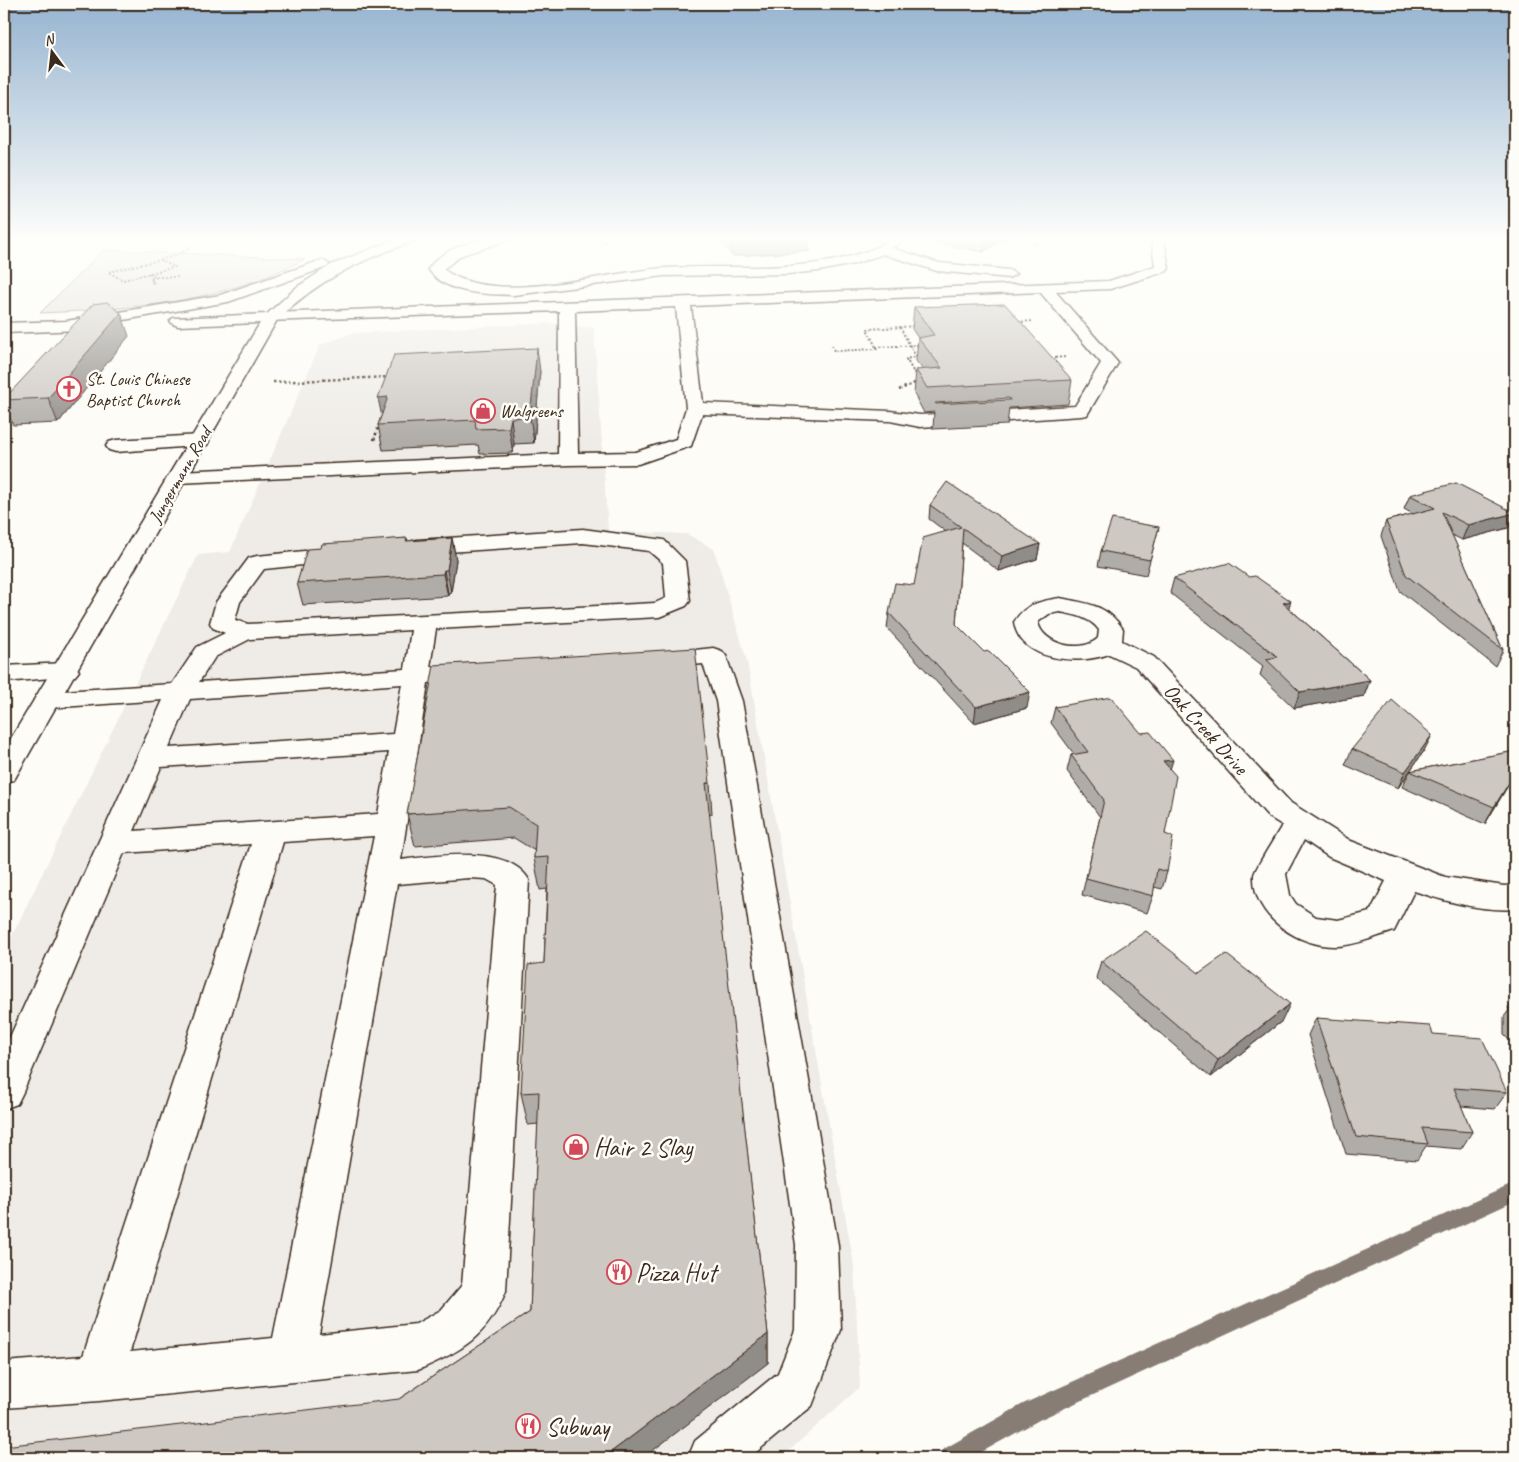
<svg xmlns="http://www.w3.org/2000/svg" width="1519" height="1462" font-family="Caveat,sans-serif">
  <style>
    .built { fill: #efece7 }
    .green { fill: #e1ded7; stroke: #8e847a }
    .lines { fill: none; stroke-linecap: round; stroke-linejoin: round }
    .stream { fill: #887d74; fill-rule: evenodd }
    .minor-casing { stroke: #3b2a1e; stroke-width: 3 }
    .major-casing { stroke: #3b2a1e; stroke-width: 3 }
    .path-far1 { stroke: #3b2a1e; stroke-width: 2; stroke-dasharray: 2 2; stroke-linecap: butt }
    .path { stroke: #3b2a1e; stroke-width: 2.5; stroke-dasharray: 2.5 2.5; stroke-linecap: butt }
    .minor { fill: #fdfcf7; fill-rule: evenodd }
    .major { fill: #fdfcf7; fill-rule: evenodd }
    .wall { fill: #b0aca7; stroke: #3b2a1e }
    .shaded-wall { fill: #908c88; stroke: #3b2a1e }
    .building { fill: #cdc8c2; stroke: #3b2a1e }
    .labels { text-anchor: middle; stroke-width: 5; stroke-linejoin: round; paint-order: stroke }
    .far-poi-label { font-size: 18px; fill: #3b2a1e; stroke: #fdfcf7; text-anchor: start }
    .far-street-label { font-size: 18px; fill: #3b2a1e; stroke: #fdfcf7 }
    .street-label { font-size: 21px; fill: #3b2a1e; stroke: #fdfcf7 }
    .near-poi-label { font-size: 25px; fill: #3b2a1e; stroke: #fdfcf7; text-anchor: start }
  </style>
  <rect width="100%" height="100%" fill="#fdfcf7"/>
  <filter id="ink" filterUnits="userSpaceOnUse"><feTurbulence type="fractalNoise" baseFrequency=".02" numOctaves="2"/><feDisplacementMap in="SourceGraphic" scale="10" xChannelSelector="R" yChannelSelector="G"/><feConvolveMatrix kernelMatrix="1 2 1 2 8 2 1 2 1" color-interpolation-filters="sRGB"/></filter>
  <g filter="url(#ink)">
    <!-- built -->
    <polygon class="built" points="550,323 594,328 608,531 687,534 714,549 747,661 854,1265 860,1387 781,1458 4,1458 4,952 198,555 230,552 320,345 353,333"/>
    <!-- green -->
    <path class="green" d="M109,250L305,259C221,303 133,309 40,313L103,251Z"/>
    <g class="lines">
      <!-- stream -->
      <polygon class="stream" points="1515,1183 1515,1201 1039,1420 971,1458 939,1458 942,1450 1023,1404"/>
      <defs>
        <g id="minor">
          <path d="M490,237H510L509,240L462,255L443,269C493,308 606,271 666,268C717,265 768,270 818,263C836,261 853,256 870,250C888,243 886,237 908,237L892,248L939,263L1009,270L1016,274L1009,278L937,271L883,254L854,264L819,271L787,274L664,276L514,295C485,294 447,295 428,269C442,249 468,243 490,237Z"/>
          <path d="M1151,237H1163L1169,268L1167,271L1110,289L1055,291L1118,363L1087,415L1081,416L920,427L890,421L702,414L691,446L638,464L568,465L178,483L171,481L168,477L171,473L178,471L558,454L559,311L266,321L263,318L266,315L271,313L1109,281L1155,266ZM1040,292L1101,363L1075,406L920,415L890,411L703,403L691,306ZM676,307L686,408L676,439L636,452L578,453L575,311Z"/>
          <polygon points="200,435 207,437 209,441 207,445 116,452 109,450 106,446 109,442 116,440"/>
          <path d="M583,529L664,540L685,561L690,601L686,606L659,617L436,629L430,667L470,664L479,667L483,672L479,677L428,683L401,860C435,856 509,844 529,880L506,1291C487,1337 462,1351 418,1370L99,1401L4,1408V1362L83,1356L251,844L124,853L23,1092L17,1104L4,1109V1050L163,700L47,708L38,706L34,700L38,694L47,692L172,684L197,647L225,633L213,628L210,623L216,602L249,558L257,556L342,547L350,549L353,554L350,559L342,561L264,569L240,602L235,620L248,624L655,603L666,598L663,563L649,551L583,543L417,554L409,552L406,547L409,542L417,540ZM411,630L405,669L199,682L215,657L250,639ZM402,684L393,734L169,748L190,699ZM389,752L378,814L134,831L161,767ZM374,836L273,1338L130,1352L283,842ZM469,878L486,879L497,885L462,1285L441,1310L416,1324L319,1334L397,884Z"/>
          <path d="M1060,598C1088,604 1106,604 1123,629L1122,641L1154,657L1291,803L1351,841L1445,877L1504,886L1515,885V909C1482,912 1445,901 1414,891L1394,931C1377,936 1356,945 1338,946C1300,948 1252,917 1254,875C1255,868 1277,835 1282,825L1269,817L1136,667L1109,654C1079,665 1020,662 1014,622C1025,604 1040,601 1060,598ZM1060,612C1074,615 1090,617 1099,630L1098,638C1083,654 1042,645 1038,622L1049,614ZM1304,840L1329,857L1386,881L1370,912L1338,920L1316,917L1296,904L1290,895L1286,874Z"/>
          <polygon points="713,648 722,651 726,656 742,701 838,1245 841,1330 812,1406 749,1458 688,1458 695,1441 778,1373 795,1330 796,1245 716,701 703,664 658,668 649,665 645,660 649,655"/>
          <polygon points="66,663 75,666 79,671 75,676 4,682 4,666"/>
        </g>
        <g id="major">
          <path d="M401,237H419L418,240C364,258 317,280 277,320L18,773L14,780L4,782V750L260,323L178,326L173,324L170,321L173,318L267,314L297,287L331,265Z"/>
          <polygon points="322,260 329,264 327,267 228,302 89,326 82,330 4,333 4,323 66,321 220,295"/>
        </g>
      </defs>
      <!-- minor casing -->
      <use href="#minor" class="minor-casing"/>
      <!-- major casing -->
      <use href="#major" class="major-casing"/>
      <!-- path-far1 -->
      <g class="path-far1">
        <polyline points="593,237 610,243"/>
        <polyline points="1033,245 1051,237"/>
        <polygon points="160,260 175,267 123,280 108,272"/>
        <polyline points="160,260 179,254 194,245"/>
        <polyline points="149,273 156,277 178,277"/>
        <polyline points="152,283 154,282 150,279 156,277"/>
        <polyline points="1018,322 1034,321"/>
        <polyline points="900,327 916,357"/>
        <polyline points="832,345 834,351 877,349 867,329 917,326"/>
        <polyline points="876,347 921,345"/>
        <polyline points="1051,358 1067,357"/>
        <polyline points="913,371 906,359 915,357"/>
      </g>
      <!-- path -->
      <g class="path">
        <polyline points="273,382 389,377"/>
        <polyline points="899,390 919,381 913,370"/>
        <polyline points="374,440 379,425"/>
      </g>
      <!-- minor -->
      <use href="#minor" class="minor"/>
      <!-- major -->
      <use href="#major" class="major"/>
    </g>
    <!-- wall -->
    <g class="wall">
      <polygon points="718,237 809,237 809,251 732,256"/>
      <polygon points="910,237 1007,237 983,252"/>
      <polygon points="914,307 1072,380 1068,404 1009,408 1007,425 933,429 933,428 934,412 924,413 914,394 916,370 923,370 916,361 918,338 912,329"/>
      <polygon points="129,336 58,423 13,425 4,404 4,399"/>
      <polygon points="540,371 534,443 514,444 513,453 480,454 478,445 383,450 378,425 382,414 378,398"/>
      <polygon points="1410,495 1515,513 1508,528 1462,540 1452,535 1503,650 1495,666 1400,591 1381,536 1386,521 1413,514 1404,509"/>
      <polygon points="930,505 1040,544 1037,559 999,571 962,543 956,624 1027,708 974,723 887,628 889,613 914,585 945,531 929,519"/>
      <polygon points="1159,527 1146,575 1098,566 1101,551"/>
      <polygon points="407,538 408,541 452,538 456,560 451,592 448,593 448,596 303,605 297,583 321,548"/>
      <polygon points="1174,578 1289,608 1370,680 1364,696 1294,708 1260,675 1263,666 1170,593"/>
      <polygon points="1055,707 1170,770 1165,834 1167,872 1162,889 1154,887 1153,896 1147,913 1082,895 1100,817 1067,771 1071,755 1074,754 1051,723"/>
      <polygon points="1352,749 1424,751 1398,788 1345,765"/>
      <polygon points="1515,751 1515,774 1485,824 1402,787 1410,771"/>
      <polygon points="710,783 712,814 709,815 768,1334 768,1363 399,1399 530,1312 538,1124 528,1125 521,1093 544,963 547,889 540,890 534,858 535,851 514,838 415,846 407,814"/>
      <polygon points="1101,961 1199,973 1282,1021 1211,1077 1096,978"/>
      <polygon points="1515,997 1515,1046 1504,1035 1504,1017 1509,1010 1508,1008"/>
      <polygon points="1316,1018 1433,1034 1507,1092 1495,1109 1461,1106 1472,1132 1461,1149 1426,1146 1417,1160 1346,1154 1308,1035"/>
    </g>
    <!-- shaded-wall -->
    <g class="shaded-wall">
      <polygon points="731,237 809,237 809,251 732,256"/>
      <polygon points="984,237 1007,237 983,252"/>
      <polygon points="121,313 129,336 58,423 48,398"/>
      <polygon points="537,348 540,371 534,443 530,417"/>
      <polygon points="388,397 383,422 378,398"/>
      <polygon points="511,418 514,444 513,453 509,428"/>
      <polygon points="1515,513 1508,528 1462,540 1468,525"/>
      <polygon points="452,538 456,560 451,592 447,570"/>
      <polygon points="1040,544 1037,559 999,571 1002,556"/>
      <polygon points="444,570 448,593 448,596 443,574"/>
      <polygon points="1291,601 1286,616 1283,603"/>
      <polygon points="1370,680 1364,696 1294,708 1300,692"/>
      <polygon points="1030,692 1027,708 974,723 976,707"/>
      <polygon points="1432,735 1424,751 1398,788 1405,772"/>
      <polygon points="1173,760 1168,776 1163,761"/>
      <polygon points="1515,773 1515,774 1485,824 1494,807"/>
      <polygon points="1290,1004 1282,1021 1211,1077 1218,1060"/>
      <polygon points="768,1334 768,1363 643,1458 603,1458"/>
    </g>
    <!-- building -->
    <g class="building">
      <polygon points="107,302 121,313 48,398 4,400 4,399 93,304"/>
      <polygon points="1005,304 1072,380 927,388 916,370 942,368 918,338 934,335 914,307"/>
      <polygon points="537,348 530,417 511,418 509,428 476,429 475,420 378,425 388,397 378,398 394,355"/>
      <polygon points="1009,398 1010,400 936,404 935,403"/>
      <polygon points="947,482 1040,544 1002,556 963,528 956,624 984,652 989,651 1030,692 976,707 889,613 895,583 914,585 923,538 961,527 930,505"/>
      <polygon points="1456,483 1515,513 1468,525 1442,512 1503,650 1406,575 1386,521 1435,508 1410,495"/>
      <polygon points="1112,519 1159,527 1150,560 1101,551"/>
      <polygon points="407,538 406,541 452,538 447,570 444,570 443,574 297,583 307,549 321,548 322,544"/>
      <polygon points="1229,563 1249,577 1255,576 1291,601 1283,603 1370,680 1300,692 1266,659 1278,657 1174,578"/>
      <polygon points="695,648 710,783 706,783 768,1334 603,1458 4,1458 4,1446 399,1399 530,1312 539,1092 521,1093 528,965 544,963 549,857 534,858 536,824 509,807 407,814 434,665"/>
      <polygon points="1111,697 1141,733 1150,732 1173,760 1163,761 1176,776 1165,834 1173,837 1167,872 1157,869 1153,896 1086,878 1104,800 1071,755 1088,752 1055,707"/>
      <polygon points="1392,700 1432,735 1405,772 1352,749"/>
      <polygon points="1515,751 1515,773 1494,807 1410,771"/>
      <polygon points="1146,931 1199,973 1226,954 1290,1004 1218,1060 1101,961"/>
      <polygon points="1316,1018 1430,1026 1433,1034 1482,1038 1507,1092 1454,1088 1472,1132 1422,1128 1428,1144 1356,1137"/>
    </g>
  </g>
  <!-- sky -->
  <linearGradient id="sky" x2="0" y2="1"><stop stop-color="#96b4d0"/><stop offset="0.54" stop-color="#fefefb"/><stop offset="1" stop-color="#fefefb" stop-opacity="0"/></linearGradient>
  <rect width="1519" height="442" fill="url(#sky)"/>
  <!-- icons -->
  <defs>
    <symbol id="church-ring" viewBox="-11 -11 22 22"><circle r="9.5" fill="#fdfcf7" stroke="#d1495b" stroke-width="1.5"/><path d="M-1.2-6h2.4v3.5h3.3v2.4h-3.3V6h-2.4V-.1h-3.3v-2.4h3.3Z" fill="#d1495b"/></symbol>
    <symbol id="shop-ring" viewBox="-11 -11 22 22"><circle r="9.5" fill="#fdfcf7" stroke="#d1495b" stroke-width="1.5"/><path d="M-5-2.5h2.3a2.7 3.5 0 0 1 5.4 0H5L5.5 6h-11ZM-1.5-2.5h3a1.5 2.3 0 0 0-3 0Z" fill="#d1495b"/></symbol>
    <symbol id="restaurant-ring" viewBox="-11 -11 22 22"><circle r="9.5" fill="#fdfcf7" stroke="#d1495b" stroke-width="1.5"/><path d="M-5-6h1v4h1v-4h1v4h1v-4h1v5L-1.5 .5V6h-2V.5L-5-1ZM5-6V6H3V1.5H1.5Q1.5-4 5-6Z" fill="#d1495b"/></symbol>
  </defs>
  <g fill-rule="evenodd">
    <use href="#church-ring" x="55" y="375" width="28" height="28"/>
    <use href="#shop-ring" x="469" y="397" width="28" height="28"/>
    <use href="#shop-ring" x="562" y="1133" width="28" height="28"/>
    <use href="#restaurant-ring" x="605" y="1258" width="28" height="28"/>
    <use href="#restaurant-ring" x="514" y="1412" width="28" height="28"/>
  </g>
  <g class="labels">
    <!-- far-poi labels -->
    <g class="far-poi-label">
      <text x="86" y="385">St. Louis Chinese<tspan x="86" dy="21">Baptist Church</tspan></text>
      <text x="500" y="417">Walgreens</text>
    </g>
    <!-- far-street labels -->
    <g class="far-street-label">
      <text transform="translate(180 475) rotate(-60)" y="6">Jungermann Road</text>
    </g>
    <!-- street labels -->
    <g class="street-label">
      <text transform="translate(1206 729) rotate(48)" y="7">Oak Creek Drive</text>
    </g>
    <!-- near-poi labels -->
    <g class="near-poi-label">
      <text x="594" y="1156">Hair 2 Slay</text>
      <text x="636" y="1281">Pizza Hut</text>
      <text x="546" y="1435">Subway</text>
    </g>
  </g>
  <!-- margin -->
  <rect width="1519" height="1462" fill="none" stroke="#fdfcf7" stroke-width="20"/>
  <rect x="10" y="10" width="1499" height="1442" fill="none" stroke="#3b2a1e" stroke-width="2" filter="url(#ink)"/>
  <!-- north arrow -->
  <g transform="translate(52 52) rotate(345)" stroke="#fdfcf7" stroke-width="4" paint-order="stroke">
  <path d="M0-4L9 19L0 12L-9 19Z" fill="#3b2a1e"/>
  <text y="-8" font-size="14" font-weight="bold" text-anchor="middle" fill="#3b2a1e">N</text>
  </g>
</svg>
